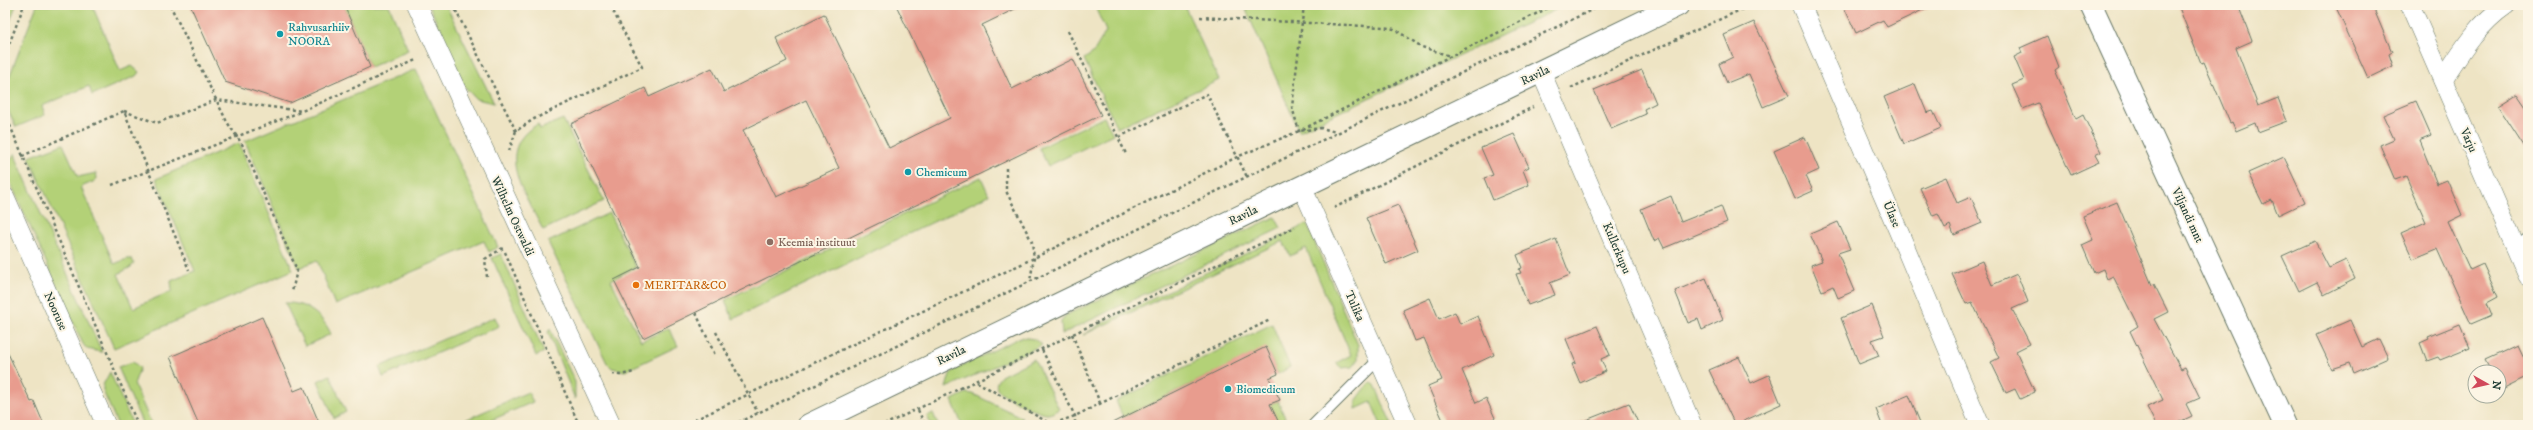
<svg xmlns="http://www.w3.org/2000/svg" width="2533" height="430" font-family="'IM FELL DW Pica',serif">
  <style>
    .green { fill: #b3d177; stroke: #698756 }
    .building { fill: #e89c8e; fill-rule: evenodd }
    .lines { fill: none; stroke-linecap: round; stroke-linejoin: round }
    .service-casing { stroke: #677766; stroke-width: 12 }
    .minor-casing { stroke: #677766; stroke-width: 20 }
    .tertiary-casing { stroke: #677766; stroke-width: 24 }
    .path { stroke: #677766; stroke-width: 2.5; stroke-dasharray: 3 3; stroke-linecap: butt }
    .service { stroke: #fff; stroke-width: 10 }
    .minor { stroke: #fff; stroke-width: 19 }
    .tertiary { stroke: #fff; stroke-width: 22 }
    .culture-dot { fill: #0f9aa8; stroke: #fcf5e5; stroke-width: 1.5 }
    .education-dot { fill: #8d6e63; stroke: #fcf5e5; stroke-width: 1.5 }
    .food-dot { fill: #e8710a; stroke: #fcf5e5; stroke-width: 1.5 }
    .labels { text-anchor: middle; stroke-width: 4; stroke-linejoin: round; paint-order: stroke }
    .culture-label { font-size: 12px; fill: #0d838f; stroke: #fcf5e5; text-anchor: start }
    .street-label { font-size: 12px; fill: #1f3d34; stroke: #fcf5e5 }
    .education-label { font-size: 12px; fill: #785e54; stroke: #fcf5e5; text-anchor: start }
    .food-label { font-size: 12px; fill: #c56008; stroke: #fcf5e5; text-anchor: start }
  </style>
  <rect width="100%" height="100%" fill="#fcf5e5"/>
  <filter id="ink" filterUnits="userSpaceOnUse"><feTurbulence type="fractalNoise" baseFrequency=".025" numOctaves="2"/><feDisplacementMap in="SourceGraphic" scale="8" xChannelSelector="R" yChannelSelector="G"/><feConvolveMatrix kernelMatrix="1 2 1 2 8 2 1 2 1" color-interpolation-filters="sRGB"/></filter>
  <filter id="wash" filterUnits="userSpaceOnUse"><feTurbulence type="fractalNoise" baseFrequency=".012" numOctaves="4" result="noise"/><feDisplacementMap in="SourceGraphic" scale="16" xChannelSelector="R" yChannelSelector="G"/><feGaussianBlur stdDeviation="0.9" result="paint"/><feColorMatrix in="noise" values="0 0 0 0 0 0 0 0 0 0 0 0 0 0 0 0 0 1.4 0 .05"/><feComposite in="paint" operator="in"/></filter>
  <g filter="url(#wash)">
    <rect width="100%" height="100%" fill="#eee4c4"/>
    <!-- green -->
    <g class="green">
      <polygon points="5,5 16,5 5,34"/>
      <polygon points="37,5 92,5 120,71 132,66 139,72 136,76 92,95 89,86 42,106 45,115 16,127 5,104 5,79 8,80"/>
      <polygon points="344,5 389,5 408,50 370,67"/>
      <polygon points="429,5 446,5 494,103 476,99 464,86"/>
      <polygon points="1094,5 1184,5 1219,80 1117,128 1084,59 1093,53 1106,31"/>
      <polygon points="1244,5 1566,5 1299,131"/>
      <polygon points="416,69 498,247 489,252 484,241 335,305 317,260 299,268 245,141"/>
      <polygon points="1104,117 1113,134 1048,166 1039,148"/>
      <path d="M563,119L604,201L543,230C527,197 491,150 538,124L540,129Z"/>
      <polygon points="239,143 293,270 114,348 29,157 63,144 78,177 96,173 97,178 95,181 81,187 114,264 127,259 132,259 134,263 131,267 118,274 133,308 172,291 171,281 195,271 156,179"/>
      <polygon points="15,153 17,160 102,352 87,349 83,344 7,175 8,163"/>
      <polygon points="981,177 989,195 733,319 725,300"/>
      <polygon points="609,213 636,267 611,280 641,341 669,328 678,346 625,371 612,368 607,363 548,242"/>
      <polygon points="1275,217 1281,228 1062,334 1061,322 1066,315"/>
      <polygon points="1307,224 1358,345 1358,359 1352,367 1342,368 1336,363 1351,355 1306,248 1290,256 1283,241 1083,335 1104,322"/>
      <polygon points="501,254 544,352 536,356 492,258"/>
      <path d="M285,303C306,302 323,316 331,334L305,346Z"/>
      <polygon points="495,317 499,326 383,377 379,367"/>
      <polygon points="1272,324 1290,367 1278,374 1266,348 1123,417 1116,401"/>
      <polygon points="550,329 575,382 575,399 548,332"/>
      <polygon points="1021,337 1034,339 1042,345 946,388 950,374 957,368"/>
      <path d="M1034,359L1059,409C1055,411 1052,414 1047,414C1039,414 1000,395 997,388C995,383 998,380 1001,376Z"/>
      <polygon points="133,362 140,368 134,384 152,425 143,425 118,367"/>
      <polygon points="110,372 133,425 118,425 103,391 103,385"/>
      <polygon points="330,375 346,412 334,418 318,381"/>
      <polygon points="1370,382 1375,385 1392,425 1381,425 1371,402 1356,409 1356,401"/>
      <polygon points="528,392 533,402 480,425 454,425"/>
      <polygon points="966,393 973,394 1021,417 1023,425 962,425 952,400"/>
      <polygon points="1278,401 1288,425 1272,425 1270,404"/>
      <polygon points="933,413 938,425 931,425 927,416"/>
    </g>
    <g id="blocks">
      <!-- building -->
      <g class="building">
        <polygon points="190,5 344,5 370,67 290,103 225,82"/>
        <path d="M896,5H1023L982,25L1012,89L1073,59L1101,115L643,338L614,280L640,267L571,124L645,88L649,97L712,68L724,92L787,61L776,38L824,14L889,148L950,118ZM806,100L839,168L776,197L743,130Z"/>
        <polygon points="1843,5 1933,5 1887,27 1883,20 1856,33"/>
        <polygon points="2178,5 2238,5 2252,41 2236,48 2258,106 2278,98 2287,121 2258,132 2255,123 2236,131 2232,122 2230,123 2204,62 2201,63"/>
        <polygon points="2335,5 2372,5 2392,52 2389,54 2393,66 2368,78"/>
        <polygon points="1754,22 1789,96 1763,107 1749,74 1727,83 1719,64 1733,57 1724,35"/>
        <polygon points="2047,36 2059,67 2055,70 2076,119 2083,115 2101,152 2095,155 2099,162 2071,175 2038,103 2023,109 2012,85 2024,80 2014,57 2022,53 2020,48"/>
        <polygon points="1642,70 1656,103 1644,109 1646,114 1611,129 1594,90"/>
        <polygon points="1915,84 1927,113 1933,111 1941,128 1904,144 1884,97"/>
        <polygon points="2517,94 2528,110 2528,152 2498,106"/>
        <polygon points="2416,101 2431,135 2419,140 2437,184 2447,180 2462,215 2448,222 2470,270 2483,264 2498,297 2487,303 2492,315 2471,324 2437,249 2413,259 2401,233 2426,222 2406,176 2395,180 2380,145 2394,139 2383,115"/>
        <polygon points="1514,134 1529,167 1523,170 1529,185 1493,200 1484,178 1493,175 1481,148"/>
        <polygon points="1805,137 1819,170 1806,176 1813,191 1795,199 1774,151"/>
        <polygon points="2284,157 2305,202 2278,215 2272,200 2263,204 2248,173"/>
        <polygon points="1946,177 1957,203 1971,197 1982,223 1954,235 1950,225 1945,228 1938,214 1933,216 1920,188"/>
        <polygon points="1671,196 1681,222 1721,206 1727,222 1664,248 1659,238 1654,241 1641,209"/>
        <polygon points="2117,202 2152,285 2154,284 2168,312 2154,319 2181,369 2185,367 2200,398 2186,404 2192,416 2173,425 2156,425 2147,407 2163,400 2130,331 2138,326 2113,276 2107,279 2103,269 2094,273 2082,245 2093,240 2083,216"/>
        <polygon points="1398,205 1418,250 1386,264 1366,218"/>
        <polygon points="1838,222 1850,249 1838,253 1854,291 1838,298 1833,286 1822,291 1811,265 1822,261 1810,234"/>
        <polygon points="1556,239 1570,275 1550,283 1555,295 1528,305 1516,274 1521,273 1519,269 1522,268 1517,255"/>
        <polygon points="2315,241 2329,268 2346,260 2355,279 2324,295 2317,282 2299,291 2282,256"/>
        <polygon points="1982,261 1992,285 2017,274 2028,302 2012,309 2030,344 2016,351 2035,392 2020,399 2015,389 2006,393 1991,362 1999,358 1972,302 1966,304 1952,274"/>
        <polygon points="1706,278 1723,320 1702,330 1698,319 1688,323 1675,291"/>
        <polygon points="1430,298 1439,319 1455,312 1460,324 1478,316 1494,355 1462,370 1476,403 1486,398 1495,418 1479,425 1445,425 1428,386 1442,380 1424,338 1415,341 1403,310"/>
        <polygon points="1872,305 1884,336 1872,340 1879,356 1859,364 1841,318"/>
        <polygon points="262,317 294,391 304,387 320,425 199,425 170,357"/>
        <polygon points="2350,320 2362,347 2379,339 2388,358 2354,373 2350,363 2332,369 2316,335"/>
        <polygon points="2460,324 2470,348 2440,360 2438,357 2427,361 2420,343 2429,339 2428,337"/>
        <polygon points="1597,326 1610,355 1601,359 1606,371 1580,383 1572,364 1576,363 1566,339"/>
        <polygon points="2518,345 2528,366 2528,376 2500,390 2499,372 2491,372 2485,360"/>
        <polygon points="5,347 31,402 34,401 44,425 11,425 5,411"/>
        <polygon points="1266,347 1278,374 1269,378 1280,400 1270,404 1280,425 1108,425"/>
        <polygon points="1739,357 1751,383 1769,375 1781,404 1735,425 1709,370"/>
        <polygon points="1909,395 1921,425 1882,425 1876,409"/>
        <polygon points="1629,403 1639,425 1576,425 1576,424"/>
      </g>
    </g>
  </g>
  <g filter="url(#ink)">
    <use href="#blocks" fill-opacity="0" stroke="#677766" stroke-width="1"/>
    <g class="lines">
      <defs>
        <g id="service">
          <polyline points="2516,247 2528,238"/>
          <polyline points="1313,425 1379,359"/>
        </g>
        <g id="minor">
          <polyline points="417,5 611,425"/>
          <polyline points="1801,5 1898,230 1980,425"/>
          <polyline points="2410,5 2528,276"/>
          <polyline points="1541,72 1692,425"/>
          <path d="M2443,80C2461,52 2478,24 2506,5"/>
          <polyline points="1302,187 1408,425"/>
          <polyline points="5,197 106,425"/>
        </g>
        <g id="tertiary">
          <polyline points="2091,5 2285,425"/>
          <polyline points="809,425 1678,5"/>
        </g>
      </defs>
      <!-- service casing -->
      <use href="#service" class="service-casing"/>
      <!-- minor casing -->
      <use href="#minor" class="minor-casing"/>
      <!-- tertiary casing -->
      <use href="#tertiary" class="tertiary-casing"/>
      <!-- path -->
      <g class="path">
        <polyline points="170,5 227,122 242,144 297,270 292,292"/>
        <polyline points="453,5 516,131"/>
        <polyline points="1304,5 1292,107 1299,131 1554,5"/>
        <polyline points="1200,17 1383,27 1394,29 1422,47 1450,56"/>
        <polyline points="1068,31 1126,154"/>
        <polyline points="5,55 24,5"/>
        <polyline points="1571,88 1751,5"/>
        <polyline points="124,111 157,123 216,100 302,111 416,60"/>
        <polyline points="5,114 138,425"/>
        <polyline points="1119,137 1207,94 1247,177"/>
        <polyline points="509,151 516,131 534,119 642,67 610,5"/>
        <polyline points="22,156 124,111 189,270"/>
        <polyline points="1006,168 1006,191 1032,242 1034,258 1030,281"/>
        <polyline points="112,185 300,112"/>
        <polyline points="1334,208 1533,107"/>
        <polyline points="505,252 579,425"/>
        <polyline points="487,277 485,259 503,248"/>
        <polyline points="696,313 715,355"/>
        <polyline points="716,332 758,413"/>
        <polyline points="1072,334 1100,403"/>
        <polyline points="1042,350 1075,416 1075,425"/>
        <polyline points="612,374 620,375 634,372"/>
        <polyline points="977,382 1051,424"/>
        <polyline points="918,410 925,425"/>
        <polyline points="684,425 1034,258 1237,157 1299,131 1321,128 1336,132"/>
        <polyline points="733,425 1602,5"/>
        <polyline points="884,425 1295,227"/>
        <polyline points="1049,425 1075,416 1270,320"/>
      </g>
      <!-- service -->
      <use href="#service" class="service"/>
      <!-- minor -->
      <use href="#minor" class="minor"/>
      <!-- tertiary -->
      <use href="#tertiary" class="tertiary"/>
    </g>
  </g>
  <!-- markers -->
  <g class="culture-dot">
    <circle cx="280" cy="34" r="4"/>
    <circle cx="908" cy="172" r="4"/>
    <circle cx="1228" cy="389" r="4"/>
  </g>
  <circle class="education-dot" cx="770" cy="242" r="4"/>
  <circle class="food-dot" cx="636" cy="285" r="4"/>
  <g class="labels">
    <!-- culture labels -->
    <g class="culture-label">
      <text x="288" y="31">Rahvusarhiiv<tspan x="288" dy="14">NOORA</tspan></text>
      <text x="916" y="176">Chemicum</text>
      <text x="1236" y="393">Biomedicum</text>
    </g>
    <!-- street labels -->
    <g class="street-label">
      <text transform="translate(1535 75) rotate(-26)" y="4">Ravila</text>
      <text transform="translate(2469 140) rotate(66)" y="4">Varju</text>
      <text transform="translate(1892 214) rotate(67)" y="4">Ülase</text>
      <text transform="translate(1243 215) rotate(-26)" y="4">Ravila</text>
      <text transform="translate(2188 215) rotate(65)" y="4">Viljandi mnt</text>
      <text transform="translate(513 216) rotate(65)" y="4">Wilhelm Ostwaldi</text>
      <text transform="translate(1617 248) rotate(67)" y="4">Kullerkupu</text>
      <text transform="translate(1355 306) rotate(66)" y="4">Tulika</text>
      <text transform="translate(56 311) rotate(66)" y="4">Nooruse</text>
      <text transform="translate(951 355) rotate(-26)" y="4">Ravila</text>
    </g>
    <!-- education labels -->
    <g class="education-label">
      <text x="778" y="246">Keemia instituut</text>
    </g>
    <!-- food labels -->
    <g class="food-label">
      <text x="644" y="289">MERITAR&amp;CO</text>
    </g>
  </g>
  <!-- margin -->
  <rect width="2533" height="430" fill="none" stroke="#fcf5e5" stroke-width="20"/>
  <!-- north arrow -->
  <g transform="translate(2487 384) rotate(98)"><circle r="19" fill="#fcf5e5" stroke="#a4ab9e"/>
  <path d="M0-3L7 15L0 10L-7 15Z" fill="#d1495b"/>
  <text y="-6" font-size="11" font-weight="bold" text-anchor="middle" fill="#1f3d34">N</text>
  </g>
</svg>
